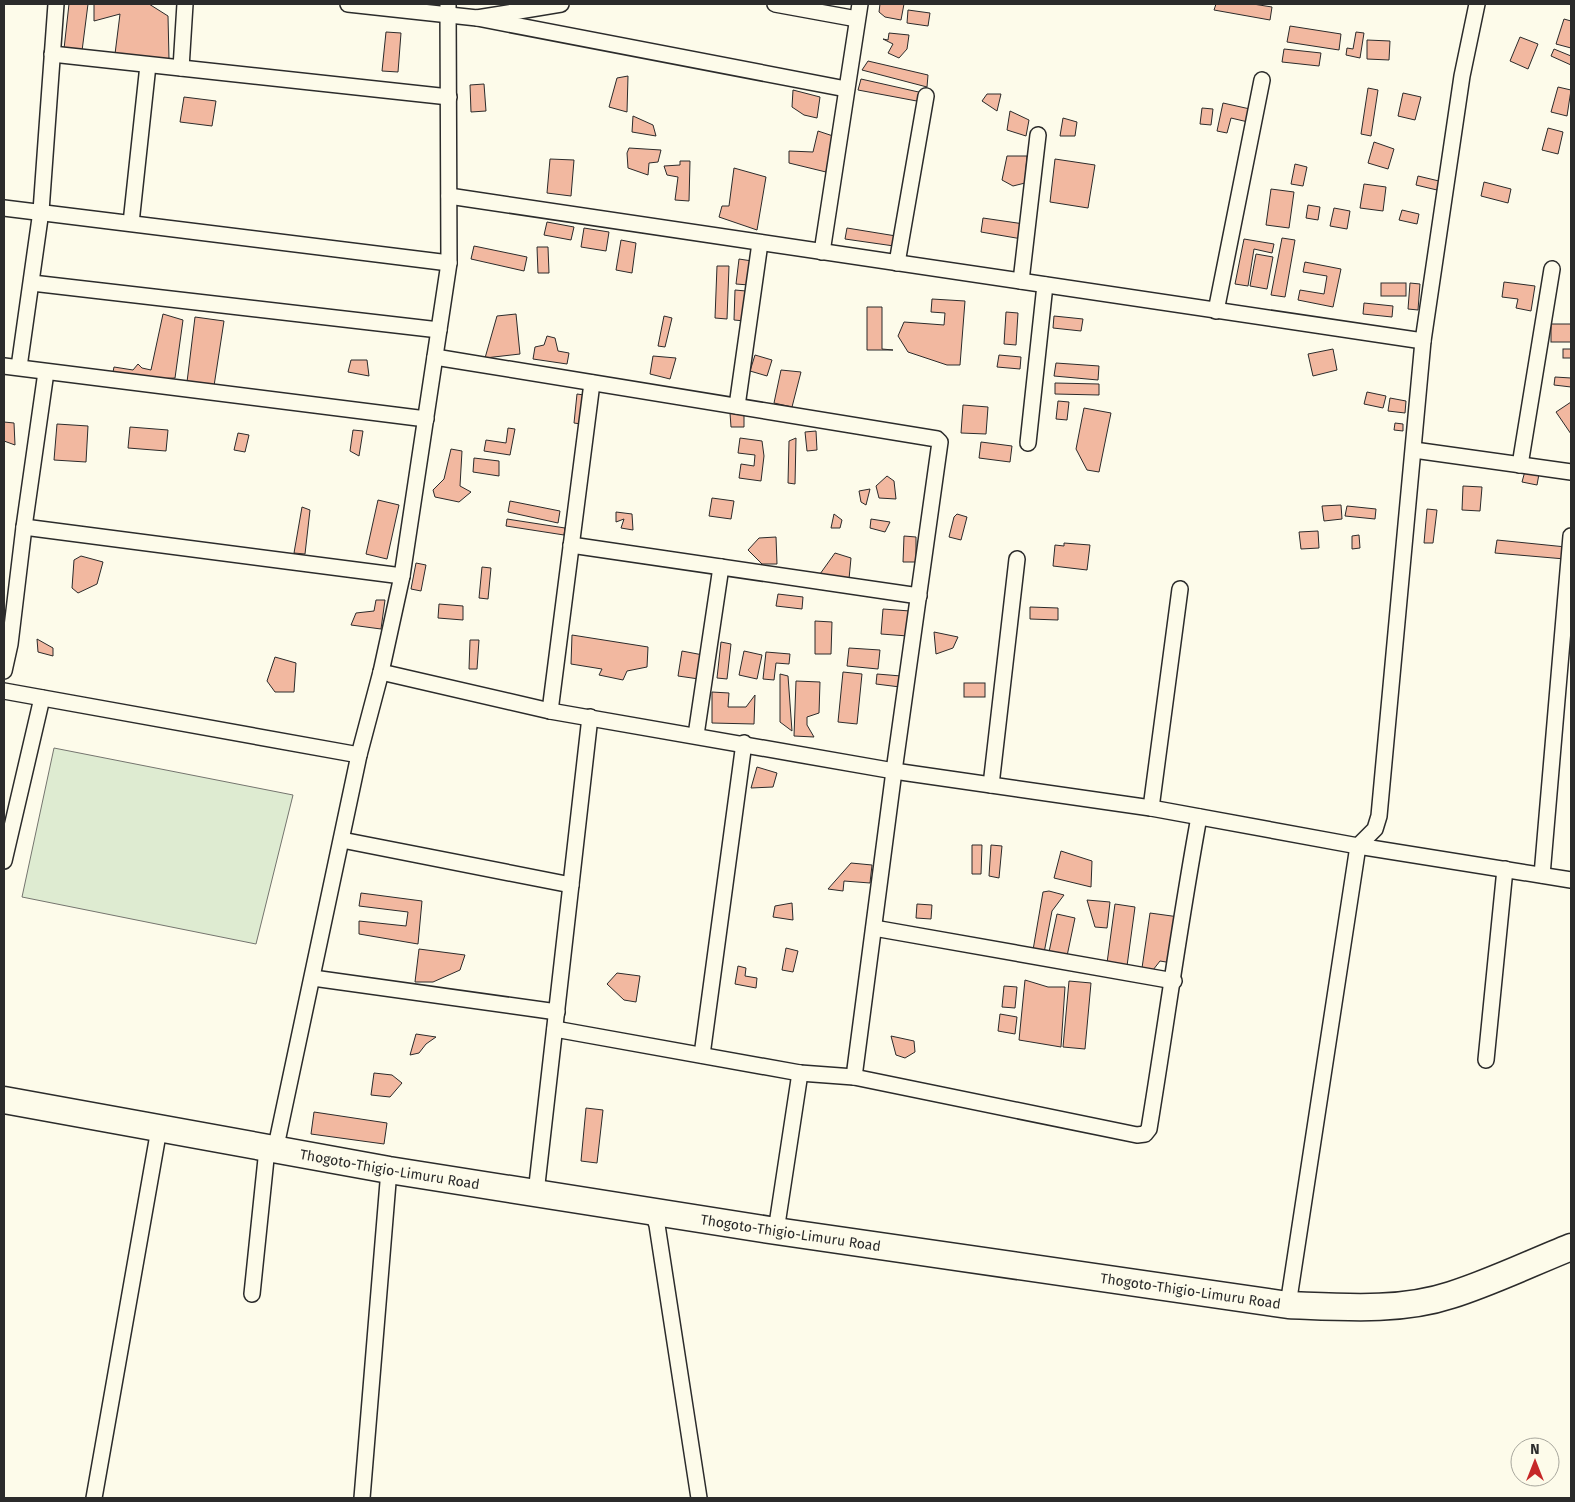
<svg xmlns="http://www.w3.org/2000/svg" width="1575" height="1502" font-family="'Fira Sans',sans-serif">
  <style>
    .green { fill: #deebd1; stroke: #74746e }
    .building { fill: #f2b8a0; stroke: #2b2b2b }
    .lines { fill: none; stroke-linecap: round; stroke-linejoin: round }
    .street-casing { stroke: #2b2b2b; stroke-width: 18 }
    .highway-casing { stroke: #2b2b2b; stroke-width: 29 }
    .street { stroke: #fdfbea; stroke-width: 15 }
    .highway { stroke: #fdfbea; stroke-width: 26 }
    .labels { text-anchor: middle; stroke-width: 4; stroke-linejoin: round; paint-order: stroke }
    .street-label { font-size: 14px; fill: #2b2b2b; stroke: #fdfbea }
  </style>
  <rect width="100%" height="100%" fill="#fdfbea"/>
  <!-- green -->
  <polygon class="green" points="54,748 293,795 256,944 22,897"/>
  <!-- building -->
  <g class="building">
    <polygon points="69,4 88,4 82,51 64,49"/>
    <polygon points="94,4 149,4 168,16 169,59 115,54 120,14 94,21"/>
    <polygon points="880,4 904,4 901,20 885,17 879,12"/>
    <polygon points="1216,4 1253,4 1272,7 1270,20 1214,10"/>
    <polygon points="908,10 930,13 928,26 907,23"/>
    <polygon points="1564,19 1571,21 1571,48 1556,44"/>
    <polygon points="1290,26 1341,34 1339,50 1287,42"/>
    <polygon points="386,32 401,33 398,72 382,71"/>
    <polygon points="1356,32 1364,33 1360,58 1346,55 1347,48 1353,49"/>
    <polygon points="889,33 909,35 907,49 899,58 888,53 893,44 883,39 888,40"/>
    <polygon points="1520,37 1538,44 1528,69 1510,61"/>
    <polygon points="1367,40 1390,41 1389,60 1367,59"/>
    <polygon points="1284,49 1321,53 1319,66 1282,62"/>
    <polygon points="1554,49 1571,56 1571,65 1551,56"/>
    <polygon points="868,61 928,75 927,87 862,70"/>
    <polygon points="628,76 627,112 609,107 617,78"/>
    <polygon points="861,79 923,93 922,102 858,90"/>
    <polygon points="484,84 486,111 471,112 470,85"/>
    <polygon points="1558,87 1571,90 1567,116 1551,112"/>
    <polygon points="1368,88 1378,90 1371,136 1361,134"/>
    <polygon points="793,90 820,97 817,118 804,115 792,107"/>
    <polygon points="1403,93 1421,97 1415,120 1398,116"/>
    <polygon points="987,94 1001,94 997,111 982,101"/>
    <polygon points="184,97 216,101 212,126 180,122"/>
    <polygon points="1223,103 1250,109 1248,122 1231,118 1227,133 1217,131"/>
    <polygon points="1202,108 1213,109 1211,125 1200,124"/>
    <polygon points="1010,111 1029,120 1026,136 1007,130"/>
    <polygon points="633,116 653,125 656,136 632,132"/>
    <polygon points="1063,118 1077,122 1075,136 1060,136"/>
    <polygon points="1548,128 1563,132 1558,154 1542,150"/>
    <polygon points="818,131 833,136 826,172 789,163 789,151 813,152"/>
    <polygon points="1374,142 1394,149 1388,169 1368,163"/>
    <polygon points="629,148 661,150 658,162 649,163 648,175 628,168 627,153"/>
    <polygon points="1007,156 1027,156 1025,183 1013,186 1002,180"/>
    <polygon points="550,159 574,160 571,196 547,193"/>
    <polygon points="1055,159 1095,165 1088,208 1050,202"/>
    <polygon points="680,161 690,161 689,201 675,200 678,177 667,175 664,166 680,165"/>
    <polygon points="1295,164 1307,167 1303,186 1291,184"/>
    <polygon points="734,168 766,177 757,230 719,217 722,206 729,206"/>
    <polygon points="1418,176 1439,181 1437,190 1416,185"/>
    <polygon points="1484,182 1511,189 1508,203 1481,196"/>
    <polygon points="1364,184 1386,187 1383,211 1360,208"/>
    <polygon points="1271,189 1294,192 1289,228 1266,225"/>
    <polygon points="1308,205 1320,207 1318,220 1306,218"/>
    <polygon points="1334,208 1350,211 1347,229 1330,226"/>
    <polygon points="1402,210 1419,214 1417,224 1399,220"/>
    <polygon points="983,218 1024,224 1022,239 981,232"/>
    <polygon points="547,222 574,227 571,240 544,235"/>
    <polygon points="584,228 609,232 606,251 581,247"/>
    <polygon points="847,228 896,236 894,246 845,239"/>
    <polygon points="1282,238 1295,240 1285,297 1271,295"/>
    <polygon points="1244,239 1274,244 1272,253 1254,249 1248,286 1235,284"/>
    <polygon points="621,240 636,243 632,273 616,270"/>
    <polygon points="474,246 527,257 524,271 471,259"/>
    <polygon points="537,247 548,247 549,273 538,273"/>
    <polygon points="1256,254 1273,257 1267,289 1250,286"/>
    <polygon points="739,259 752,261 749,285 736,284"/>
    <polygon points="1305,262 1341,269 1333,307 1298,300 1300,290 1324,294 1327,276 1303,272"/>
    <polygon points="717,266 729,266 727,319 715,318"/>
    <polygon points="1504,282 1535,286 1531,311 1516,308 1518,299 1502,297"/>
    <rect x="1381" y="283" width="25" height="13"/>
    <polygon points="1410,283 1420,284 1418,310 1408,309"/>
    <polygon points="735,290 746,291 745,321 734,320"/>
    <polygon points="932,299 965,301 960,365 947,365 908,352 898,336 904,322 944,325 945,313 931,312"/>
    <polygon points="1364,303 1393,306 1392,317 1363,314"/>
    <polygon points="867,307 882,307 882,349 893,350 867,350"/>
    <polygon points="1006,312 1018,313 1016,345 1004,344"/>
    <polygon points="163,314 183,320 175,378 155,379 113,372 114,367 133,370 138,364 142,368 151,370"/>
    <polygon points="516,314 520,354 485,358 497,316"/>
    <polygon points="664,316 672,318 665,347 658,346"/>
    <polygon points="1054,316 1083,319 1081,331 1053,328"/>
    <polygon points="195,317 224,321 214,386 187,382"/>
    <rect x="1551" y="324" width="20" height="18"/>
    <polygon points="547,336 555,338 558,351 569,353 567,364 533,359 535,347 544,345"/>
    <polygon points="1333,349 1337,370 1313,376 1308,354"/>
    <rect x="1563" y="349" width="8" height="9"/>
    <polygon points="755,355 772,360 767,376 750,371"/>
    <polygon points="999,355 1021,357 1020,369 997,367"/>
    <polygon points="653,356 676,358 670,379 650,374"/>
    <polygon points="351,360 367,360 369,376 348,372"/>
    <polygon points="1056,363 1099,366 1098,380 1054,376"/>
    <polygon points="781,370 801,372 792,407 774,403"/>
    <polygon points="1555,377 1571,378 1571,387 1554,385"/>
    <polygon points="1055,383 1099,384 1099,395 1055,394"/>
    <polygon points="1367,392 1386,396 1383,408 1364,404"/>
    <polygon points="577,394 584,395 581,424 574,423"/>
    <polygon points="1390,398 1406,401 1405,413 1388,411"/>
    <polygon points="1058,401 1069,402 1067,420 1056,419"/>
    <polygon points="1571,402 1571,434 1556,412"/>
    <polygon points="963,405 988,407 986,434 961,433"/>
    <polygon points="1084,408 1111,413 1099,472 1087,470 1076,449"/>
    <polygon points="730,413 744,413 744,427 731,427"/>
    <polygon points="4,422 14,423 15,445 4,441"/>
    <polygon points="1395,423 1403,424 1403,431 1394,430"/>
    <polygon points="57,424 88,426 86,462 54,460"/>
    <polygon points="130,427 168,430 166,451 128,448"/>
    <polygon points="508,428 515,429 510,455 484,451 486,440 506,443"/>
    <polygon points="353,430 363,431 359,456 350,451"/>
    <polygon points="816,431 817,450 807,451 805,432"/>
    <polygon points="238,433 249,435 245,452 234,450"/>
    <polygon points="740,438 762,441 764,456 761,481 739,478 741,464 754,466 755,455 738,453"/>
    <polygon points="796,438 795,484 788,483 789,441"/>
    <polygon points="981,442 1012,446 1010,462 979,458"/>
    <polygon points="451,449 462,451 460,486 471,492 459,502 435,497 433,490 444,479"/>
    <polygon points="474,458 499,461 499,476 473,472"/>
    <polygon points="1525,471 1539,474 1537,485 1522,482"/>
    <polygon points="887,476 894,481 896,499 879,498 876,486"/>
    <polygon points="1463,486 1482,487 1480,511 1462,510"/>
    <polygon points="870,489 866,505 861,502 859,491"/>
    <polygon points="712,498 734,501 731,519 709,516"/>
    <polygon points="378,500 399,505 387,559 366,554"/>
    <polygon points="510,501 560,511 558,523 508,512"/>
    <polygon points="1341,505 1342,519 1324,521 1322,506"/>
    <polygon points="1347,506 1376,509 1375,519 1345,516"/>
    <polygon points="302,507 310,510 305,554 294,553"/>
    <polygon points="1427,509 1437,510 1433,543 1424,543"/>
    <polygon points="616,512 632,514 633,530 621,528 624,519 616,522"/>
    <polygon points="834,514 842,520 840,528 831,528"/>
    <polygon points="957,514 967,517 961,540 949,537 954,517"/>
    <polygon points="507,519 565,528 564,535 506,526"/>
    <polygon points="871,519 890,522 885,532 870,528"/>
    <polygon points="1318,531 1319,548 1301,549 1299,532"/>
    <polygon points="1359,535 1360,548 1352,549 1352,536"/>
    <polygon points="904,536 916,537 916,562 903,562"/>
    <polygon points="776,537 777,564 762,564 748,550 759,538"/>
    <polygon points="1497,540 1566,547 1565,559 1495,553"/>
    <polygon points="1064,543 1090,545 1087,570 1053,566 1055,545 1064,546"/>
    <polygon points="835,553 851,558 849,579 820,574"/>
    <polygon points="81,556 103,562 97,584 78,593 72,588 74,560"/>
    <polygon points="416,563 426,565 421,591 411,589"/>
    <polygon points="482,567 491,568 488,599 479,598"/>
    <polygon points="778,594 803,597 802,609 776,606"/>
    <polygon points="376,600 385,600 381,629 351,625 356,613 374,611"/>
    <polygon points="439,604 463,606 463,620 438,618"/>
    <polygon points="1030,607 1058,608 1058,620 1030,619"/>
    <polygon points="883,609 910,611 908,636 881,634"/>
    <polygon points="815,621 832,622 831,654 815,654"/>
    <polygon points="934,632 958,637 953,648 936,654"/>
    <polygon points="572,635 648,647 647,667 627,671 623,680 599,675 602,669 571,664"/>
    <polygon points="37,639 53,648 53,656 38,652"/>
    <polygon points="470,640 479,640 477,669 469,669"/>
    <polygon points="721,642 731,644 727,679 717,678"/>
    <polygon points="849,648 880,650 878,669 847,666"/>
    <polygon points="682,651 703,655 699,679 678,676"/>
    <polygon points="744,651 762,655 757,679 739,675"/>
    <polygon points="766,652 790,654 789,664 776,663 774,680 763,679"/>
    <polygon points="275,657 296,663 294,692 275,692 267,681"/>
    <polygon points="843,672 862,674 857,724 838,722"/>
    <polygon points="780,674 788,676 792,731 780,722"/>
    <polygon points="877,674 901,676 900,687 876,684"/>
    <polygon points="796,681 820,682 819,713 807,717 807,725 814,737 794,736"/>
    <rect x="964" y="683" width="21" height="14"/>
    <polygon points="712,692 729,693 728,707 746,707 755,695 754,724 712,723"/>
    <polygon points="757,767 777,773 773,787 751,788"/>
    <polygon points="972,845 982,845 981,874 972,874"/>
    <polygon points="991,845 1002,846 999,878 989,876"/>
    <polygon points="1061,851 1092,861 1091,887 1054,878"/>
    <polygon points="851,863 872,865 870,883 844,881 843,891 828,889"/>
    <polygon points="1049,891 1064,895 1052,911 1044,953 1033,950 1043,892"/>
    <polygon points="361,893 422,901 418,944 359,934 359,921 406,926 408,912 359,906"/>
    <polygon points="1087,900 1110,902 1107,928 1095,927"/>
    <polygon points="792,903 793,920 773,917 775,906"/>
    <polygon points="917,904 932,905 931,919 916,918"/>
    <polygon points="1115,904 1135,907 1127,966 1107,963"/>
    <polygon points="1150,913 1179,917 1172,963 1160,961 1153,970 1142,968"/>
    <polygon points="1057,914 1075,918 1067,956 1049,952"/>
    <polygon points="786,948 798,951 793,972 782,970"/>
    <polygon points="419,949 465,955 460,970 433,982 415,982"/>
    <polygon points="738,966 746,968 745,976 757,978 756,988 735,984"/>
    <polygon points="617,973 640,976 636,1002 624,1000 607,984"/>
    <polygon points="1025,980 1048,987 1065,987 1061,1047 1019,1040"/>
    <polygon points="1069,981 1091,983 1085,1049 1063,1047"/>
    <polygon points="1004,986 1017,987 1015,1008 1002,1007"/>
    <polygon points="1000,1014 1017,1017 1015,1034 998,1031"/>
    <polygon points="416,1034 436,1037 426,1044 419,1053 410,1055"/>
    <polygon points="891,1036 914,1041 915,1052 905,1058 896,1055"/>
    <polygon points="374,1073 392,1075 402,1083 390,1097 371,1095"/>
    <polygon points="586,1108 603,1110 597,1163 581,1161"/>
    <polygon points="314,1112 387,1123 384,1144 311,1134"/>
  </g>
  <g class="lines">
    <defs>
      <g id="street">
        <polyline points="348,4 477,18 561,4"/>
        <polyline points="775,4 857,19"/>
        <polyline points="477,18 846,89"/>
        <polyline points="52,54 449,97"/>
        <polyline points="181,68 185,4"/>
        <polyline points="449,196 1423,341 1379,816 1375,829 1358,846 1288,1305"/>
        <polyline points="4,208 449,263"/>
        <polyline points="131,223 148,65"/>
        <polyline points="822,252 860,4"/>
        <polyline points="897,263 926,96"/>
        <polyline points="1021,281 1038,135"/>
        <polyline points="32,283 439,330"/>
        <polyline points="1216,311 1262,80"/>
        <polyline points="1423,341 1462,76 1477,4"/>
        <polyline points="435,357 937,439 940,442 894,771 854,1077"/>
        <polyline points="4,366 426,419"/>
        <polyline points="19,367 41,211 56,4"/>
        <polyline points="46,372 24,527 402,576"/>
        <polyline points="737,406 760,243"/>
        <polyline points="1028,443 1045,285"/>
        <polyline points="1414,450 1571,472"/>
        <polyline points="1520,465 1552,269"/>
        <polyline points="571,545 919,596"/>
        <polyline points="4,671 10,644 24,527"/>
        <polyline points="381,672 550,711 894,771 1151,808 1358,846 1571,880"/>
        <polyline points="4,691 359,755"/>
        <polyline points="550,711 592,383"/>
        <polyline points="696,735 721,567"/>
        <polyline points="991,785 1017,559"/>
        <polyline points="1151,808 1180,589"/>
        <polyline points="342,840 571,885"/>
        <polyline points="4,861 42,698"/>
        <polyline points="1542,875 1571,536"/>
        <polyline points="874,928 1174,981"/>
        <polyline points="313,978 557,1012"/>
        <path d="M555,1029L800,1073L854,1077L1137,1135L1145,1134L1149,1129C1166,1025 1180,920 1199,817"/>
        <polyline points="702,1055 744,743"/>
        <polyline points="1486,1060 1505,869"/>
        <polyline points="275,1151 359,755 381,672 402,576 449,263 448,4"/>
        <polyline points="536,1193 590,717"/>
        <polyline points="652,1211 657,1225 699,1498"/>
        <polyline points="776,1231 800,1073"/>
        <polyline points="252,1294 267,1149"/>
        <polyline points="94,1498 159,1129"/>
        <polyline points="362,1498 389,1170"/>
      </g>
      <g id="highway">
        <path id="s1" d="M4,1100L389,1170L776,1231L1288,1305C1341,1307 1400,1312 1451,1295C1492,1282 1531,1263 1571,1247"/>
      </g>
    </defs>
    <!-- street casing -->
    <use href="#street" class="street-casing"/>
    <!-- highway casing -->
    <use href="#highway" class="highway-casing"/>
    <!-- street -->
    <use href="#street" class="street"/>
    <!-- highway -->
    <use href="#highway" class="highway"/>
  </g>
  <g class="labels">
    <!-- street labels -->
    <g class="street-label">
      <text dy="5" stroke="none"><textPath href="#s1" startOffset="392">Thogoto-Thigio-Limuru Road</textPath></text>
      <text dy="5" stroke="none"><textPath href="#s1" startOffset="798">Thogoto-Thigio-Limuru Road</textPath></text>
      <text dy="5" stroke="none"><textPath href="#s1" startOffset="1202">Thogoto-Thigio-Limuru Road</textPath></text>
    </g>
  </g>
  <!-- border -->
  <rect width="1575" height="1502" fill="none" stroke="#2b2b2b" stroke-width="10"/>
  <!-- north arrow -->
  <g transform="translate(1535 1462)"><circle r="24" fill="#fdfbea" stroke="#a9a89e"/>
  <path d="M0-4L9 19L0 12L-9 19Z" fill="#c62828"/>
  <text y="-8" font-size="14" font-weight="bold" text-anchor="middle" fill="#2b2b2b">N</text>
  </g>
</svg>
